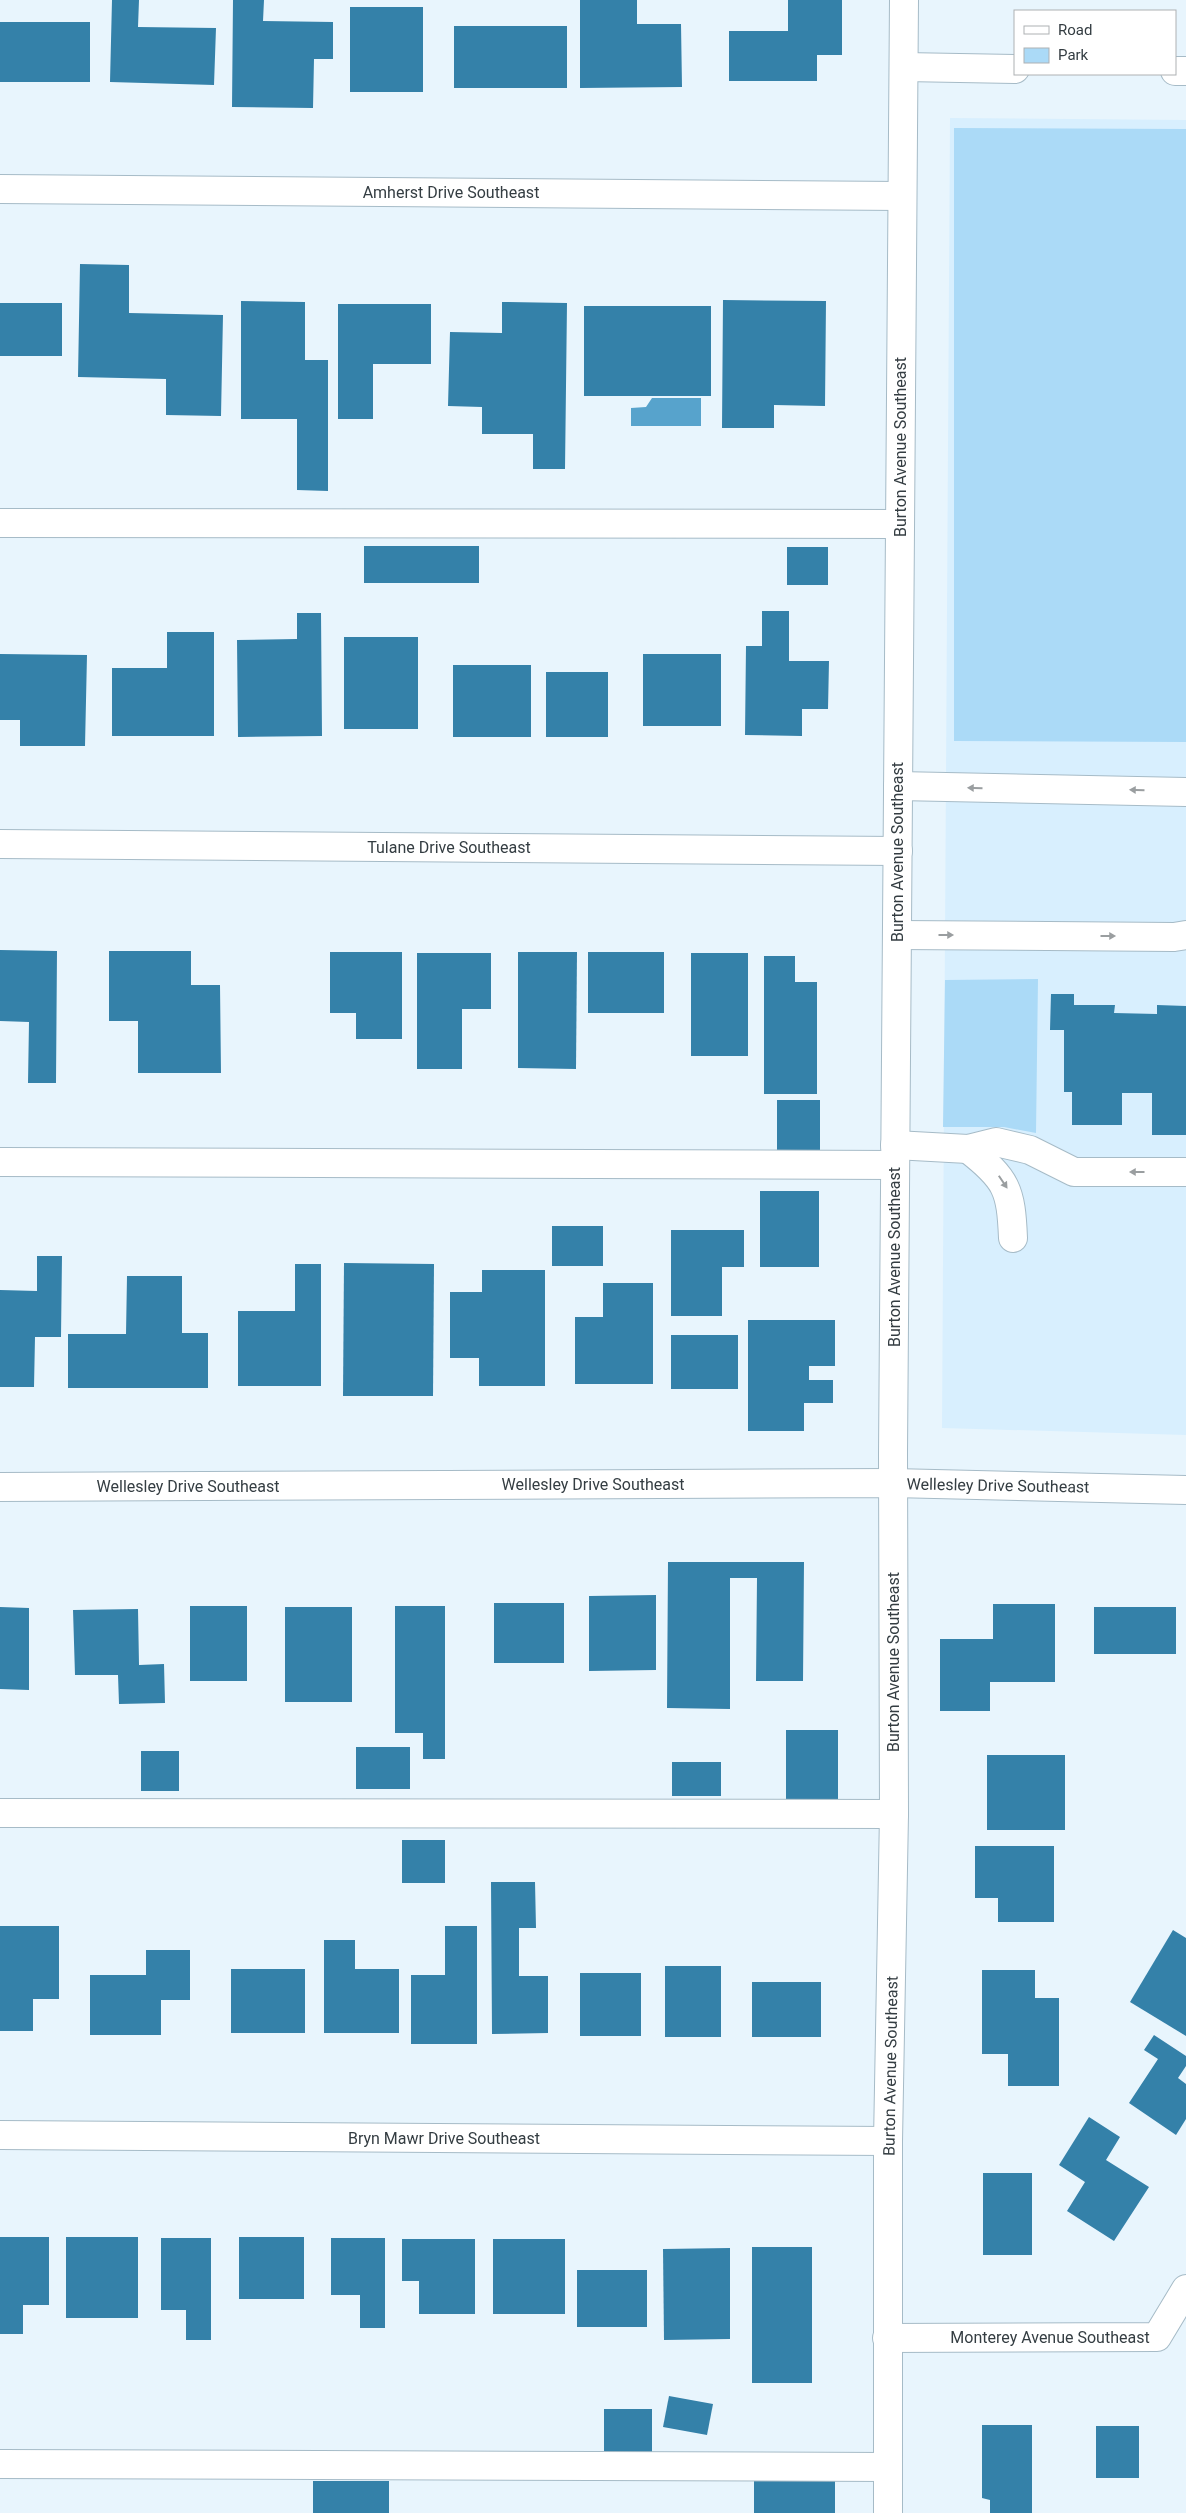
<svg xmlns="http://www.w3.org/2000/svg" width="1186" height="2513" font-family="Roboto,sans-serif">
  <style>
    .built { fill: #d8effe }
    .green { fill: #abdaf7 }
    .water { fill: #57a3cc }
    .building { fill: #3481a9 }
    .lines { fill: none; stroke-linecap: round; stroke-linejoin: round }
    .minor-casing { stroke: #a6bbc7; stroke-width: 30 }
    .minor { stroke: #fff; stroke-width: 28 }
    .oneway { fill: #9a9ea0 }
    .labels { text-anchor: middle; stroke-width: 5; stroke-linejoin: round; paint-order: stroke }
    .street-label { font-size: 16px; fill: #343d42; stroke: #fff }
  </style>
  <rect width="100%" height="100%" fill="#e8f5fd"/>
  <!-- built -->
  <polygon class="built" points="950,118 1186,120 1186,1435 942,1428"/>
  <!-- green -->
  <g class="green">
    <polygon points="954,128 1186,129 1186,742 954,741"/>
    <polygon points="1038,979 1036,1133 1004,1127 943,1127 945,980"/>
  </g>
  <!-- water -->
  <polygon class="water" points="652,398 701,398 701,426 631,426 631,408 646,407"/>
  <!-- building -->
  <g class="building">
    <polygon points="112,0 139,0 138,27 216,28 214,85 110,82"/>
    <polygon points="233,0 264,0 263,21 333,22 333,59 314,59 313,108 232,107"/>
    <polygon points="580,0 637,0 637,24 681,24 682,87 580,88"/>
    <polygon points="788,0 842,0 842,55 817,55 817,81 729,81 729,31 788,31"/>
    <rect x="350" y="7" width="73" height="85"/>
    <rect x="0" y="22" width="90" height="60"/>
    <rect x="454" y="26" width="113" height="62"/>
    <polygon points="80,264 129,265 129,313 223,315 221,416 166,415 166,379 78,377"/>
    <polygon points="723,300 826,301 825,406 774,405 774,428 722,428"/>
    <polygon points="241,301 305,302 305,360 328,360 328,491 297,490 297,419 241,419"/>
    <polygon points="502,302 567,303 565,469 533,469 533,434 482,434 482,407 448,406 450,332 502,333"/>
    <rect x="0" y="303" width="62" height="53"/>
    <polygon points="338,304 431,304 431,364 373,364 373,419 338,419"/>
    <rect x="584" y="306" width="127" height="90"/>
    <rect x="364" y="546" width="115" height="37"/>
    <rect x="787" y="547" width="41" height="38"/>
    <polygon points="762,611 789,611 789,661 829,661 828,709 802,709 802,736 745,735 746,646 762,646"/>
    <polygon points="297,613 321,613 322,736 238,737 237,640 297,639"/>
    <polygon points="167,632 214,632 214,736 112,736 112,668 167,668"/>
    <rect x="344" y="637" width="74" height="92"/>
    <polygon points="0,654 87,655 85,746 20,746 20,720 0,720"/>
    <rect x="643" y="654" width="78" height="72"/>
    <rect x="453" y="665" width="78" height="72"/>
    <rect x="546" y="672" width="62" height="65"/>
    <polygon points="0,950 57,951 56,1083 28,1083 29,1022 0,1021"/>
    <polygon points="109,951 191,951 191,985 220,985 221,1073 138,1073 138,1021 109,1021"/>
    <polygon points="330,952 402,952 402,1039 356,1039 356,1013 330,1013"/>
    <polygon points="518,952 577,952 576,1069 518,1068"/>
    <rect x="588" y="952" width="76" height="61"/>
    <polygon points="417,953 491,953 491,1009 462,1009 462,1069 417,1069"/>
    <rect x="691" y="953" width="57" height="103"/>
    <polygon points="764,956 795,956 795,982 817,982 817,1094 764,1094"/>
    <polygon points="1051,994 1074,994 1074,1005 1115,1005 1114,1013 1157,1014 1157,1005 1186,1006 1186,1135 1152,1135 1152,1093 1122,1093 1122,1125 1072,1125 1072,1092 1064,1092 1064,1030 1050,1030"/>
    <rect x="777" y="1100" width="43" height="52"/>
    <rect x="760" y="1191" width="59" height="76"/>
    <rect x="552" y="1226" width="51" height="40"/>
    <polygon points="671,1230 744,1230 744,1267 722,1267 722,1316 671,1316"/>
    <polygon points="37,1256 62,1256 61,1337 35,1337 34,1387 0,1387 0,1290 37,1291"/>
    <polygon points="344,1263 434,1264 433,1396 343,1396"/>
    <polygon points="295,1264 321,1264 321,1386 238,1386 238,1311 295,1311"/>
    <polygon points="482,1270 545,1270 545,1386 479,1386 479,1358 450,1358 450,1292 482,1292"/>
    <polygon points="127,1276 182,1276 182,1333 208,1333 208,1388 68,1388 68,1334 126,1334"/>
    <polygon points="603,1283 653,1283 653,1384 575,1384 575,1317 603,1317"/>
    <polygon points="748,1320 835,1320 835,1366 809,1366 809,1380 833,1380 833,1403 804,1403 804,1431 748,1431"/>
    <rect x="671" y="1335" width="67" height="54"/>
    <polygon points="668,1562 804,1562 803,1681 756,1681 757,1578 730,1578 730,1709 667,1708"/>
    <polygon points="656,1595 656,1670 589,1671 589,1596"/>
    <rect x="494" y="1603" width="70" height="60"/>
    <polygon points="993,1604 1055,1604 1055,1682 990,1682 990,1711 940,1711 940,1639 993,1639"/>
    <rect x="190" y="1606" width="57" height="75"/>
    <polygon points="395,1606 445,1606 445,1759 423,1759 423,1733 395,1733"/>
    <polygon points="0,1607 29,1608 29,1690 0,1689"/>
    <rect x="285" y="1607" width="67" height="95"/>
    <rect x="1094" y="1607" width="82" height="47"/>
    <polygon points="138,1609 139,1665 164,1664 165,1703 119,1704 118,1675 75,1675 73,1610"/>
    <rect x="786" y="1730" width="52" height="69"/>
    <rect x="356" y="1747" width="54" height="42"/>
    <rect x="141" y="1751" width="38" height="40"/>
    <rect x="987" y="1755" width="78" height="75"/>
    <rect x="672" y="1762" width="49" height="34"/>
    <rect x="402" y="1840" width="43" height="43"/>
    <polygon points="975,1846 1054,1846 1054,1922 998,1922 998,1898 975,1898"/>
    <polygon points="491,1882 535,1882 536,1928 519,1928 519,1976 548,1976 548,2033 492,2034"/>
    <polygon points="0,1926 59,1926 59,1999 33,1999 33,2031 0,2031"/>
    <polygon points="445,1926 477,1926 477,2044 411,2044 411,1975 445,1975"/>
    <polygon points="1173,1930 1186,1938 1186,2036 1130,2002"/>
    <polygon points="324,1940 355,1940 355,1969 399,1969 399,2033 324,2033"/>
    <polygon points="146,1950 190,1950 190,2000 161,2000 161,2035 90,2035 90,1975 146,1975"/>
    <rect x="665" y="1966" width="56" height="71"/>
    <rect x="231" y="1969" width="74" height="64"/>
    <polygon points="982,1970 1035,1970 1035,1998 1059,1998 1059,2086 1008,2086 1008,2054 982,2054"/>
    <rect x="580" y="1973" width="61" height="63"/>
    <rect x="752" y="1982" width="69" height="55"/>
    <polygon points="1154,2035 1186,2056 1186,2066 1178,2078 1186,2084 1186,2119 1176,2135 1129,2103 1158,2059 1144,2050"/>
    <polygon points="1089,2117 1120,2137 1106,2160 1149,2187 1114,2241 1067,2211 1085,2182 1059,2165"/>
    <rect x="983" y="2173" width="49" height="82"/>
    <polygon points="0,2237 49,2237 49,2305 23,2305 23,2334 0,2334"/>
    <rect x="66" y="2237" width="72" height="81"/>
    <rect x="239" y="2237" width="65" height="62"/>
    <polygon points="161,2238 211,2238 211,2340 186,2340 186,2310 161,2310"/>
    <polygon points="331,2238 385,2238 385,2328 360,2328 360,2295 331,2295"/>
    <polygon points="402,2239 475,2239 475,2314 419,2314 419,2281 402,2281"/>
    <rect x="493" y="2239" width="72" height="75"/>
    <rect x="752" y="2247" width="60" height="136"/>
    <polygon points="730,2248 730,2339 664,2340 663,2249"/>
    <rect x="577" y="2270" width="70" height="57"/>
    <polygon points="669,2396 713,2404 707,2435 663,2427"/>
    <rect x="604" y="2409" width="48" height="46"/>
    <polygon points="982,2425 1032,2425 1032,2513 990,2513 990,2500 982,2498"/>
    <rect x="1096" y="2426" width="43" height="52"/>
    <rect x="313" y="2481" width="76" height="32"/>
    <rect x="754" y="2481" width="81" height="32"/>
  </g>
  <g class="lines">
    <defs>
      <g id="minor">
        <polyline points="904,67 1015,69"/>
        <polyline points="1175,71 1186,71"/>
        <polyline points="0,189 902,196"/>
        <polyline points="0,523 899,524"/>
        <polyline points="898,786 1186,792"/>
        <polyline points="0,844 898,851"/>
        <polyline points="897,935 1174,937 1186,935"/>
        <polyline points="895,1145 968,1149 996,1142 1030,1150 1074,1172 1186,1172"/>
        <path d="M968,1149C1007,1179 1011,1190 1013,1238"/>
        <polyline points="0,1162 895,1165"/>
        <polyline points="0,1487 893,1483 1186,1490"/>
        <polyline points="0,1813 894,1814"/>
        <polyline points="0,2135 888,2141"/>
        <polyline points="887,2338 1157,2337 1186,2289"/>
        <polyline points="0,2464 887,2467"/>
        <polyline points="888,2513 888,2141 894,1814 893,1454 904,0"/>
      </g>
    </defs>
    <!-- minor casing -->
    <use href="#minor" class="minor-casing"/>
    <!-- minor -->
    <use href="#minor" class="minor"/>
  </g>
  <!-- one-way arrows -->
  <defs><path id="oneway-solid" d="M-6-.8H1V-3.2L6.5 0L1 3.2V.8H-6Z" transform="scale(1.25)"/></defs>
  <g class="oneway">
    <use href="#oneway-solid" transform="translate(975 788) rotate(-179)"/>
    <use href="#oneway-solid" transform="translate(1137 790) rotate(-179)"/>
    <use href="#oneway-solid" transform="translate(946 935)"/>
    <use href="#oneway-solid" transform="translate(1108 936)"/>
    <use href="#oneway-solid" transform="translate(1137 1172) rotate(180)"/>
    <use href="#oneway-solid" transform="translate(1003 1182) rotate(56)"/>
  </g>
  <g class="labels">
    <!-- street labels -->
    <g class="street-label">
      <text x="451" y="198">Amherst Drive Southeast</text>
      <text transform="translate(900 447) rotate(-90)" y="6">Burton Avenue Southeast</text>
      <text x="449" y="853">Tulane Drive Southeast</text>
      <text transform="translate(897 852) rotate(-90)" y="6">Burton Avenue Southeast</text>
      <text transform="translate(894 1257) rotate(-90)" y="6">Burton Avenue Southeast</text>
      <text x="593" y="1490">Wellesley Drive Southeast</text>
      <text transform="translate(998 1485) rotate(1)" y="6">Wellesley Drive Southeast</text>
      <text x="188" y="1492">Wellesley Drive Southeast</text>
      <text transform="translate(893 1662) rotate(-90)" y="6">Burton Avenue Southeast</text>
      <text transform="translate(890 2066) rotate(-89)" y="6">Burton Avenue Southeast</text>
      <text x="444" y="2144">Bryn Mawr Drive Southeast</text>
      <text x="1050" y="2343">Monterey Avenue Southeast</text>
    </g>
  </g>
  <!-- legend -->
  <rect x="1014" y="10" width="162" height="65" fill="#ffffff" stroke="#aeb1b3"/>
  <rect x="1024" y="26" width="25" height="8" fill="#ffffff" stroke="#aeb1b3"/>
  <text x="1058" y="35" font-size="15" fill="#343d42">Road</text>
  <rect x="1024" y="48" width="25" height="15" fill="#abdaf7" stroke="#aeb1b3"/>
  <text x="1058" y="60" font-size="15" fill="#343d42">Park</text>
</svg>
